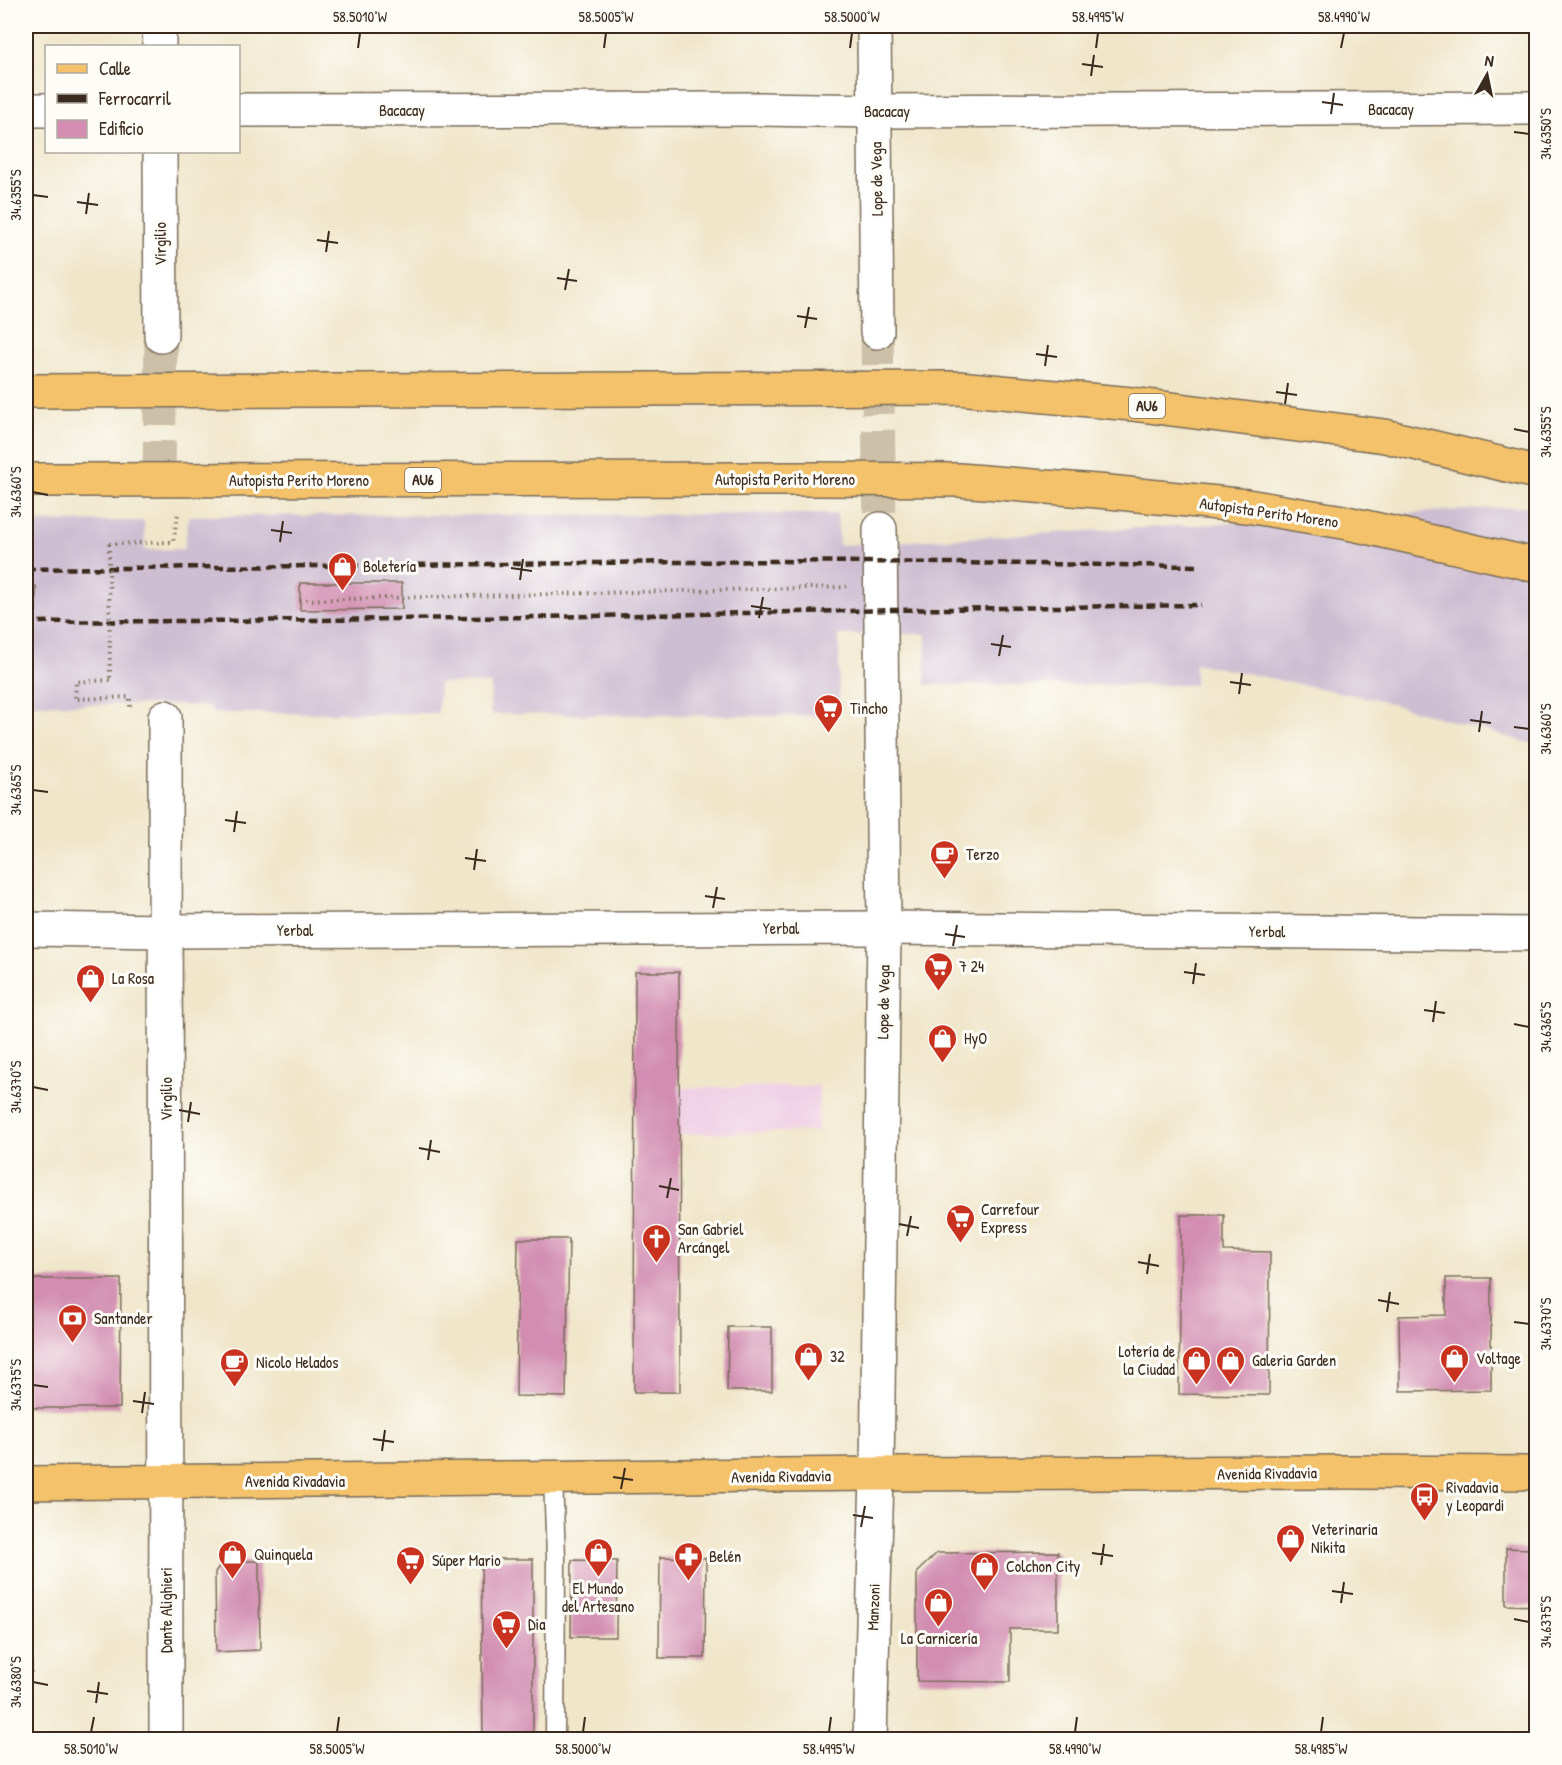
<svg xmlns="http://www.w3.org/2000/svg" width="1562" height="1765" font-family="'Patrick Hand',sans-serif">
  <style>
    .built { fill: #f0d0e5 }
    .industrial { fill: #cebed2 }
    .building { fill: #d28db1 }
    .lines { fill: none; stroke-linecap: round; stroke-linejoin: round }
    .street-tunnel { stroke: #ccc0a8; stroke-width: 33; stroke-dasharray: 33 16; stroke-linecap: butt }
    .lane-casing { stroke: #7a6c5a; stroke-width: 21 }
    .street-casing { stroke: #7a6c5a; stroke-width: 36 }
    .primary-casing { stroke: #7a6c5a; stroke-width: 36 }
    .path { stroke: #7a6c5a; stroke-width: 4; stroke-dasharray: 1.5 4.5; stroke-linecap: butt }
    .lane { stroke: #fff; stroke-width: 18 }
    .street { stroke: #fff; stroke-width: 33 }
    .primary { stroke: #f3c26a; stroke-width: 33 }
    .rail { stroke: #3b2a1e; stroke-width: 4.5; stroke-dasharray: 9 4.5; stroke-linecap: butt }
    .highway-bridge-casing { stroke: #7a6c5a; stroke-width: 36; stroke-linecap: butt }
    .path-bridge { stroke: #7a6c5a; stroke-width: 4; stroke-dasharray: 1.5 4.5; stroke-linecap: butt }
    .highway-bridge { stroke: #f3c26a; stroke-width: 33 }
    .ticks { fill: none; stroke: #3b2a1e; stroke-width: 2 }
    .labels { text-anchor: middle; stroke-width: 6; stroke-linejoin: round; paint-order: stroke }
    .shield { fill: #fdfcf7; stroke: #75695f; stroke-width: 1.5 }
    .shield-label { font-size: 15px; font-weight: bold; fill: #3b2a1e }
    .street-label { font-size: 16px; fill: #3b2a1e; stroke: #fdfcf7 }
    .poi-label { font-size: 16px; fill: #3b2a1e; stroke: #fdfcf7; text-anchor: start }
    .neatline { fill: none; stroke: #3b2a1e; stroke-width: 2 }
    .ticks-label { font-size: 15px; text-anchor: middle; fill: #3b2a1e }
  </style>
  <rect width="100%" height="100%" fill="#fdfcf7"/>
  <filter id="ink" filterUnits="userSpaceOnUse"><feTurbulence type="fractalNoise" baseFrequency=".0167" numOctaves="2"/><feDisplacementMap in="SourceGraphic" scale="12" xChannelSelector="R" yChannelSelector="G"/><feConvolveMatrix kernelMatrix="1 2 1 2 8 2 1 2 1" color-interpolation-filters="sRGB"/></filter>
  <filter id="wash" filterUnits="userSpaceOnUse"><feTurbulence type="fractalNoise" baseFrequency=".008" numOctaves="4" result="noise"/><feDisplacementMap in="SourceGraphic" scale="24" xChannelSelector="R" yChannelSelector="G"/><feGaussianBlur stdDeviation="1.35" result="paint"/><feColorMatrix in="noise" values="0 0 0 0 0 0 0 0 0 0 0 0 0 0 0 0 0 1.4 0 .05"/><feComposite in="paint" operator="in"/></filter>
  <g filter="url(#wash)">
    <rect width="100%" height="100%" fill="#f0e6ca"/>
    <!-- built -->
    <polygon class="built" points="819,1086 818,1131 679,1134 678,1088"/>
    <!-- industrial -->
    <polygon class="industrial" points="1536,506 1536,745 1374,699 1195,663 1195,685 925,685 926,634 839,635 839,716 490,714 491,684 439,683 438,713 212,713 211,707 187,705 26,704 26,522 144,521 145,550 184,549 189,516 837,514 839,545"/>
    <g id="blocks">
      <!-- building -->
      <g class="building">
        <polygon points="300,583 402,583 402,609 300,610"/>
        <rect x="26" y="586" width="10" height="25"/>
        <polygon points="635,972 679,972 680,1392 634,1392"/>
        <polygon points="1181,1215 1224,1215 1224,1251 1270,1252 1269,1395 1179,1394"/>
        <polygon points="518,1239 569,1239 566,1397 516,1396"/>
        <polygon points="1446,1278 1491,1278 1491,1390 1400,1391 1399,1316 1446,1315"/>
        <polygon points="26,1279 121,1279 120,1408 26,1408"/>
        <polygon points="728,1327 772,1327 772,1391 727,1391"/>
        <polygon points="1506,1548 1530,1549 1536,1557 1536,1606 1506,1605"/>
        <polygon points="1058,1552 1058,1629 1010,1629 1010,1682 917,1681 917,1572 937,1553"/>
        <polygon points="660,1557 706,1558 705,1658 659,1658"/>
        <polygon points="481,1559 533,1559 533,1740 483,1740"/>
        <polygon points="572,1560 617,1561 616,1637 571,1637"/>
        <polygon points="223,1561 259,1561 260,1650 216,1652 215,1572"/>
        <polygon points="26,1562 31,1562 32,1672 26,1673"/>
      </g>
    </g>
  </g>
  <g filter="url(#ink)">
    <use href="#blocks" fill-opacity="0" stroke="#7a6c5a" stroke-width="1.5"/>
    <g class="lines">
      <!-- street-tunnel -->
      <g class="street-tunnel">
        <polyline points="877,332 880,529"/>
        <polyline points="159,474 161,336"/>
      </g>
      <defs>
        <polyline id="lane" points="553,1479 556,1557 555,1740"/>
        <g id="street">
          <polyline points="159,26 159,46"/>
          <polyline points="874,26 877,332"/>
          <polyline points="26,110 46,110"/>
          <polyline points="238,110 760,109 875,111 1536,108"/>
          <polyline points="160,152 161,336"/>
          <polyline points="165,717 166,1740"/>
          <polyline points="26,929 165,931 884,928 1536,934"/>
          <polyline points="870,1740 877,1474 884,928 880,529"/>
        </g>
        <polyline id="primary" points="26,1483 877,1474 1352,1472 1536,1473"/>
      </defs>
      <!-- lane casing -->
      <use href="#lane" class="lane-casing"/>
      <!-- street casing -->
      <use href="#street" class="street-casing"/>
      <!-- primary casing -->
      <use href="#primary" class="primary-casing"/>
      <!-- path -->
      <g class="path">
        <polyline points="109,544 173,542 178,514"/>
        <polyline points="300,600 847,587"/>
        <polyline points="110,680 76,682 75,699 130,697 130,710"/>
      </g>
      <!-- lane -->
      <use href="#lane" class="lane"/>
      <!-- street -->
      <use href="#street" class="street"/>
      <!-- primary -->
      <use href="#primary" class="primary"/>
      <!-- rail -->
      <g class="rail">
        <polyline points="26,569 779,561 1199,566"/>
        <path d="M26,622C148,621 270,621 392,619C662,616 931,608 1201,605"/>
      </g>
      <defs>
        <g id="highway-bridge">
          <polyline points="26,391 958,388 1132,404 1385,436 1536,472"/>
          <polyline points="26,480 820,479 959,480 1109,492 1247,506 1343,522 1523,562 1536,566"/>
        </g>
      </defs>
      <!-- highway-bridge casing -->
      <use href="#highway-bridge" class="highway-bridge-casing"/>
      <!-- path-bridge -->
      <polyline class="path-bridge" points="109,544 110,680"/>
      <!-- highway-bridge -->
      <use href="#highway-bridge" class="highway-bridge"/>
    </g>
  </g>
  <!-- ticks -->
  <path class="ticks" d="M358,48L360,33M604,48L606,33M850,48L852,33M1096,48L1098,33M1341,48L1344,33M1082,64L1103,67M1091,76L1094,55M1322,102L1343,105M1331,114L1334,93M1514,132L1529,134M33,195L48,197M77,202L98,205M86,214L89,193M317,240L338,243M326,252L329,231M557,278L577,281M565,290L569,269M797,316L817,319M805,328L809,307M1036,354L1057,357M1045,366L1048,345M1276,392L1297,395M1285,404L1288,383M1514,429L1529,432M33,492L48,495M271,530L292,533M280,542L283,521M511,568L532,571M520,580L523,559M751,606L771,609M759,618L763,597M991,644L1011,647M999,656L1003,635M1230,682L1251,685M1239,694L1242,673M1470,720L1491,723M1514,727L1529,729M1479,732L1482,711M33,790L48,792M225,820L246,823M234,832L237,811M465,858L486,861M474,870L477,849M705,896L725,899M713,908L717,887M945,934L965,937M953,946L957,925M1184,972L1205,975M1193,984L1196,963M1424,1010L1445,1013M1433,1022L1436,1001M1514,1024L1529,1027M33,1087L48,1090M179,1110L200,1114M188,1122L191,1102M419,1148L440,1152M428,1160L431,1140M659,1186L679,1190M667,1198L671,1178M899,1224L919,1228M907,1236L911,1216M1138,1262L1159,1266M1147,1274L1150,1254M1378,1300L1399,1304M1387,1312L1390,1292M1514,1322L1529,1324M33,1385L48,1387M133,1401L154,1404M142,1413L145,1392M373,1439L394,1442M382,1451L385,1430M613,1477L633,1480M621,1489L625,1468M853,1515L873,1518M861,1527L865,1506M1092,1553L1113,1556M1101,1565L1104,1544M1332,1591L1353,1594M1341,1603L1344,1582M1514,1619L1529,1622M33,1682L48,1685M87,1691L108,1694M96,1703L99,1682M91,1732L94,1717M337,1732L339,1717M583,1732L585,1717M829,1732L831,1717M1075,1732L1077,1717M1321,1732L1323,1717"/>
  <!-- icons -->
  <defs>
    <symbol id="shop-pin" viewBox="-11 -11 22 30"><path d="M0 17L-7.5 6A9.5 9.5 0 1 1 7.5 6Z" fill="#c8321e" stroke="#fdfcf7"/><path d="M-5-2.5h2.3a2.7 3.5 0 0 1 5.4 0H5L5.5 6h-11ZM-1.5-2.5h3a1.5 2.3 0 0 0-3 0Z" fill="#fff"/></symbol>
    <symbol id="supermarket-pin" viewBox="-11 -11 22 30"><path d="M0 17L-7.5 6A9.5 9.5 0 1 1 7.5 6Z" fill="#c8321e" stroke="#fdfcf7"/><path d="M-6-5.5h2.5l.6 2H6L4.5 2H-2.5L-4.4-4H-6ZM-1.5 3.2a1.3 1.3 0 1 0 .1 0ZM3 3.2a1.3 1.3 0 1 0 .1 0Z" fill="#fff"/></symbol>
    <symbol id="cafe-pin" viewBox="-11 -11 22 30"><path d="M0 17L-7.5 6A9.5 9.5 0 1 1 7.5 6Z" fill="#c8321e" stroke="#fdfcf7"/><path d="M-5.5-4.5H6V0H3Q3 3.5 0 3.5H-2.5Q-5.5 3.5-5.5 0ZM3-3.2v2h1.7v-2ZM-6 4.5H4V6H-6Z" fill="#fff"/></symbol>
    <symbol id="church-pin" viewBox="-11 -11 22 30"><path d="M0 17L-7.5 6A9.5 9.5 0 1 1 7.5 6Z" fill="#c8321e" stroke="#fdfcf7"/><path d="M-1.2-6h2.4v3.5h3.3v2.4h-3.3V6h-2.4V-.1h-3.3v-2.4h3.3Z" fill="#fff"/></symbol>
    <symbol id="bank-pin" viewBox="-11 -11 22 30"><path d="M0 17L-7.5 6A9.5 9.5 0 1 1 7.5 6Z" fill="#c8321e" stroke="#fdfcf7"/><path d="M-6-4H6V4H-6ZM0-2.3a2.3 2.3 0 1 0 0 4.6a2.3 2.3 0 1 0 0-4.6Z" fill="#fff"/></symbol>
    <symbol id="bus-pin" viewBox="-11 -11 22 30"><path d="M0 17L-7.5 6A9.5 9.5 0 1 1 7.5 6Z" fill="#c8321e" stroke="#fdfcf7"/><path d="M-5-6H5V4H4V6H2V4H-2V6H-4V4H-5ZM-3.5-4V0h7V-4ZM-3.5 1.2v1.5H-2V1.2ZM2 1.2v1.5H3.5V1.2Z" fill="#fff"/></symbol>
    <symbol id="pharmacy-pin" viewBox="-11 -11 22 30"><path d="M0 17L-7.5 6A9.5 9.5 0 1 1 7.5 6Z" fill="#c8321e" stroke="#fdfcf7"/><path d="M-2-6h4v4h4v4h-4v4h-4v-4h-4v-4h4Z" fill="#fff"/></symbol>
  </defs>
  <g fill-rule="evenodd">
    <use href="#shop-pin" x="326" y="550" width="33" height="45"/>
    <use href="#supermarket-pin" x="812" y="692" width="33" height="45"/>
    <use href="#cafe-pin" x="928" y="838" width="33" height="45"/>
    <use href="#supermarket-pin" x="922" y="950" width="33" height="45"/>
    <use href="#shop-pin" x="74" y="962" width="33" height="45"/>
    <use href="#shop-pin" x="926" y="1022" width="33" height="45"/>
    <use href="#supermarket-pin" x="944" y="1202" width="33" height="45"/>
    <use href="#church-pin" x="640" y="1222" width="33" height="45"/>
    <use href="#bank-pin" x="56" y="1302" width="33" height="45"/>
    <use href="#shop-pin" x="792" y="1340" width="33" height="45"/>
    <use href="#shop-pin" x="1438" y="1342" width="33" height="45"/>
    <use href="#shop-pin" x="1180" y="1344" width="33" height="45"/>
    <use href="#shop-pin" x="1214" y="1344" width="33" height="45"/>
    <use href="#cafe-pin" x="218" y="1346" width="33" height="45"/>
    <use href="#bus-pin" x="1408" y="1480" width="33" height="45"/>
    <use href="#shop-pin" x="1274" y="1522" width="33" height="45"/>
    <use href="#shop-pin" x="582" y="1536" width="33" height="45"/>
    <use href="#shop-pin" x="216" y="1538" width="33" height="45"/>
    <use href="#pharmacy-pin" x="672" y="1540" width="33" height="45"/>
    <use href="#supermarket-pin" x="394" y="1544" width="33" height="45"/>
    <use href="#shop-pin" x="968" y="1550" width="33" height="45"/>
    <use href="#shop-pin" x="922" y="1586" width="33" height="45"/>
    <use href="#supermarket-pin" x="490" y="1608" width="33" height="45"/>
  </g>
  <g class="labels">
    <!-- shield labels -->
    <g class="shield">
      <rect x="1129" y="394" width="36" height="24" rx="4.5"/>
      <rect x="405" y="468" width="36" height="24" rx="4.5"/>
    </g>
    <g class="shield-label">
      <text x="1147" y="411">AU6</text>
      <text x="423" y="485">AU6</text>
    </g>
    <!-- street labels -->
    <g class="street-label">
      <text x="1391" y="115">Bacacay</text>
      <text x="402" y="116">Bacacay</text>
      <text x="887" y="117">Bacacay</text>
      <text transform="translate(876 179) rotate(-91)" y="6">Lope de Vega</text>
      <text transform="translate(160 244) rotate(-90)" y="6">Virgilio</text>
      <text x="785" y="485">Autopista Perito Moreno</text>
      <text x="299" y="486">Autopista Perito Moreno</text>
      <text transform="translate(1269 512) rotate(8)" y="6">Autopista Perito Moreno</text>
      <text x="781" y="934">Yerbal</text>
      <text x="295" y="936">Yerbal</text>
      <text transform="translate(1267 931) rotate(1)" y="6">Yerbal</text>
      <text transform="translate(883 1002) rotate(-89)" y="6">Lope de Vega</text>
      <text transform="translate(166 1099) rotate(-90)" y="6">Virgilio</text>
      <text transform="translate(1267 1473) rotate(-1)" y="6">Avenida Rivadavia</text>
      <text transform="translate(781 1476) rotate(-1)" y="6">Avenida Rivadavia</text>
      <text x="295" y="1487">Avenida Rivadavia</text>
      <text transform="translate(873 1607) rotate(-88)" y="6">Manzoni</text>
      <text transform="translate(166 1610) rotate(-90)" y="6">Dante Alighieri</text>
    </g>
    <!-- poi labels -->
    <g class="poi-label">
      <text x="363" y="572">Boletería</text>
      <text x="850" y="714">Tincho</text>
      <text x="966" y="860">Terzo</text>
      <text x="959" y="972">7 24</text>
      <text x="112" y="984">La Rosa</text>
      <text x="964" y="1044">HyO</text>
      <text x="981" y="1215">Carrefour<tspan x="981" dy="18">Express</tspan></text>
      <text x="678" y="1235">San Gabriel<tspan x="678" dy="18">Arcángel</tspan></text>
      <text x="94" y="1324">Santander</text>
      <text x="1175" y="1357" text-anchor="end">Lotería de<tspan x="1175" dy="18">la Ciudad</tspan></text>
      <text x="830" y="1362">32</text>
      <text x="1476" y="1364">Voltage</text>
      <text x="1252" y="1366">Galeria Garden</text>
      <text x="256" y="1368">Nicolo Helados</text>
      <text x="1446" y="1493">Rivadavia<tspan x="1446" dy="18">y Leopardi</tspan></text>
      <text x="1311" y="1535">Veterinaria<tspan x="1311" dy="18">Nikita</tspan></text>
      <text x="254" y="1560">Quinquela</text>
      <text x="709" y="1562">Belén</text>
      <text x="432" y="1566">Súper Mario</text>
      <text x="1006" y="1572">Colchon City</text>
      <text x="598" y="1594" text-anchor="middle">El Mundo<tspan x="598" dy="18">del Artesano</tspan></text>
      <text x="528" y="1630">Dia</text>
      <text x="939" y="1644" text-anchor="middle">La Carnicería</text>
    </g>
  </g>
  <!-- margin -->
  <rect width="1562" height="1765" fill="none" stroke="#fdfcf7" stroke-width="66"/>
  <!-- legend -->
  <rect x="45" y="45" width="195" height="108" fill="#fdfcf7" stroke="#afa8a0" stroke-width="1.5"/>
  <rect x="57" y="64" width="30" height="9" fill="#f3c26a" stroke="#afa8a0" stroke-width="1.5"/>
  <text x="99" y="75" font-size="18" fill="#3b2a1e">Calle</text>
  <rect x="57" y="94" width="30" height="9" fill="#3b2a1e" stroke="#afa8a0" stroke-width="1.5"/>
  <text x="99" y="105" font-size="18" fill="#3b2a1e">Ferrocarril</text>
  <rect x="57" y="120" width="30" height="18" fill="#d28db1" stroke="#afa8a0" stroke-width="1.5"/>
  <text x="99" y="135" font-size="18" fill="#3b2a1e">Edificio</text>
  <!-- north arrow -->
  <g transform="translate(1487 75) rotate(9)" stroke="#fdfcf7" stroke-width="4.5" paint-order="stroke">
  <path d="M0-4.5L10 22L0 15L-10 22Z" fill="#3b2a1e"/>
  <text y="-9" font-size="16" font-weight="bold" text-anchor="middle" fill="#3b2a1e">N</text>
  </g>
  <rect x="33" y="33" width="1496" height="1699" class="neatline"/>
  <g class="ticks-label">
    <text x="360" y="22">58.5010°W</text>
    <text x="606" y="22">58.5005°W</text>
    <text x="852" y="22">58.5000°W</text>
    <text x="1098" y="22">58.4995°W</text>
    <text x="1344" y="22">58.4990°W</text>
    <text transform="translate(1546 134) rotate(-90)" y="5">34.6350°S</text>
    <text transform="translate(16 195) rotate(-90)" y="5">34.6355°S</text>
    <text transform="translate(1546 432) rotate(-90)" y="5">34.6355°S</text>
    <text transform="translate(16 492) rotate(-90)" y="5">34.6360°S</text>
    <text transform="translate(1546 729) rotate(-90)" y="5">34.6360°S</text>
    <text transform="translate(16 790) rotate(-90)" y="5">34.6365°S</text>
    <text transform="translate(1546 1027) rotate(-90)" y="5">34.6365°S</text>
    <text transform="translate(16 1087) rotate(-90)" y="5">34.6370°S</text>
    <text transform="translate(1546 1324) rotate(-90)" y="5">34.6370°S</text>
    <text transform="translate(16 1385) rotate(-90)" y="5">34.6375°S</text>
    <text transform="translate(1546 1622) rotate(-90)" y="5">34.6375°S</text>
    <text transform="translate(16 1682) rotate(-90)" y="5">34.6380°S</text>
    <text x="91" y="1754">58.5010°W</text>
    <text x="337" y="1754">58.5005°W</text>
    <text x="583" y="1754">58.5000°W</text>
    <text x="829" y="1754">58.4995°W</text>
    <text x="1075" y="1754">58.4990°W</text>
    <text x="1321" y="1754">58.4985°W</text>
  </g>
</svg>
